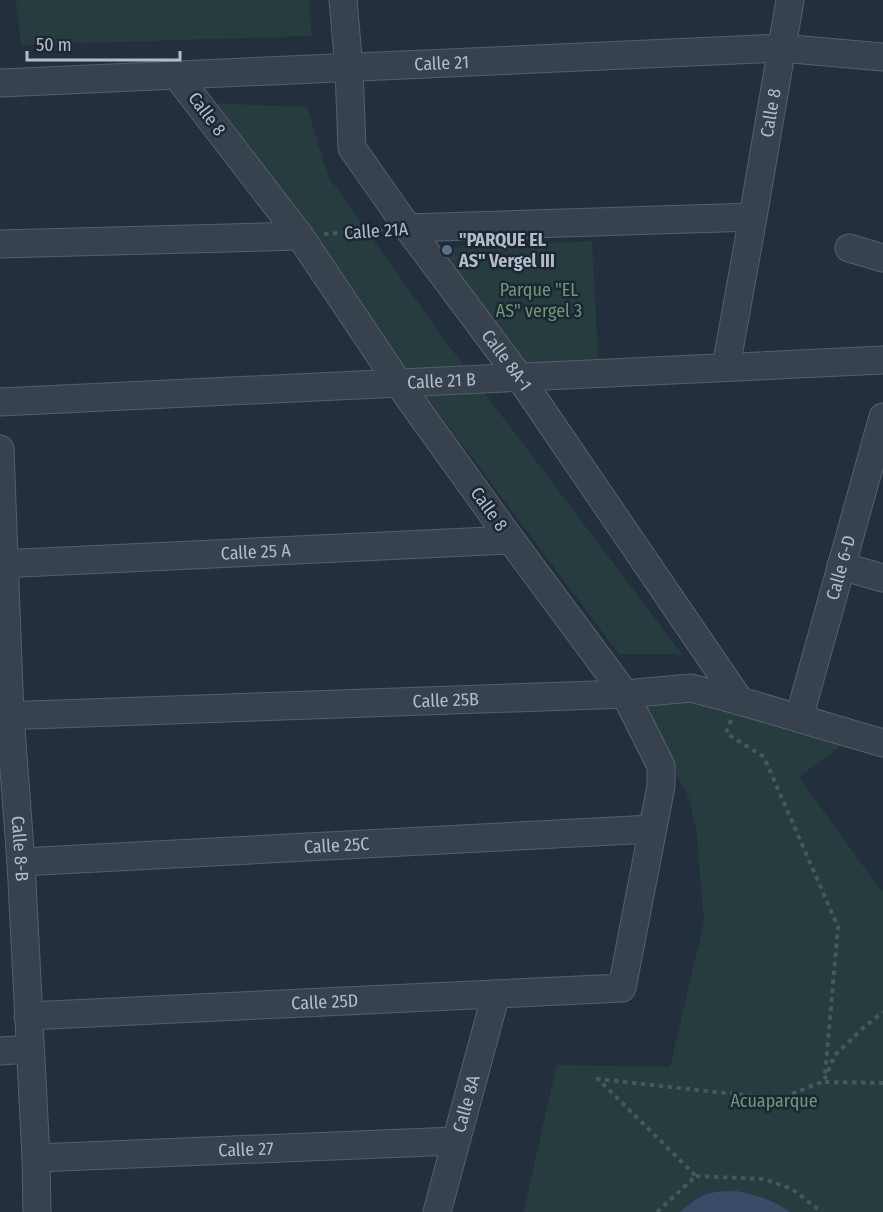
<svg xmlns="http://www.w3.org/2000/svg" width="883" height="1212" font-family="'Fira Sans Condensed',sans-serif">
  <style>
    .green { fill: #263c3f }
    .water { fill: #394c67 }
    .lines { fill: none; stroke-linecap: round; stroke-linejoin: round }
    .minor-casing { stroke: #565f6c; stroke-width: 29 }
    .path { stroke: #44595c; stroke-width: 4; stroke-dasharray: 4.5 4.5; stroke-linecap: butt }
    .minor { stroke: #38414e; stroke-width: 27 }
    .service-dot { fill: #5c6f8a; stroke: #1d2633; stroke-width: 2 }
    .labels { text-anchor: middle; stroke-width: 5; stroke-linejoin: round; paint-order: stroke }
    .street-label { font-size: 18px; fill: #b4bcc9; stroke: #1d2633 }
    .poi-label { font-size: 18px; font-weight: bold; fill: #b4bcc9; stroke: #1d2633; text-anchor: start }
    .park-label { font-size: 18px; fill: #6b9a76; stroke: #1d2633 }
  </style>
  <rect width="100%" height="100%" fill="#242f3e"/>
  <!-- green -->
  <g class="green">
    <polygon points="16,0 309,0 312,36 21,45"/>
    <polygon points="207,103 307,107 328,176 446,342 682,654 619,654"/>
    <polygon points="592,241 599,372 523,376 432,249"/>
    <polygon points="689,695 846,742 799,777 877,885 883,892 883,1212 524,1212 537,1151 557,1065 670,1067 704,921 696,828 689,798 637,700"/>
  </g>
  <!-- water -->
  <path class="water" d="M736,1191C756,1195 774,1200 790,1212H680C704,1192 706,1192 736,1191Z"/>
  <g class="lines">
    <defs>
      <g id="minor">
        <path id="s1" d="M343,0L349,68L352,148L408,228L520,378L740,701"/>
        <path id="s2" d="M0,83L781,48L883,57"/>
        <polyline points="408,228 753,217"/>
        <polyline points="0,244 300,236"/>
        <polyline points="849,248 883,258"/>
        <path id="s3" d="M726,367L753,217L790,0"/>
        <path id="s4" d="M0,402L883,360"/>
        <path id="s5" d="M0,449L10,716L21,862L36,1158L37,1212"/>
        <path id="s6" d="M0,564L511,540"/>
        <polyline points="841,566 883,578"/>
        <path id="s7" d="M0,716L625,694L691,688L740,701L883,743"/>
        <path id="s8" d="M799,718L883,417"/>
        <path id="s9" d="M21,862L652,829"/>
        <path id="s10" d="M28,1016L622,988L661,786V766L625,694L511,540L399,384L300,236L177,76"/>
        <polyline points="0,1051 30,1049"/>
        <path id="s11" d="M36,1158L455,1141"/>
        <path id="s12" d="M437,1212L496,994"/>
      </g>
    </defs>
    <!-- minor casing -->
    <use href="#minor" class="minor-casing"/>
    <!-- path -->
    <g class="path">
      <polyline points="324,234 383,230"/>
      <polyline points="731,720 726,733 764,757 838,927 825,1075"/>
      <polyline points="825,1082 883,1083"/>
      <polyline points="696,1176 764,1179 792,1189 822,1212"/>
      <polyline points="657,1212 696,1176 598,1079 779,1099 824,1081 835,1055 863,1028 883,1012"/>
    </g>
    <!-- minor -->
    <use href="#minor" class="minor"/>
  </g>
  <!-- markers -->
  <circle class="service-dot" cx="447" cy="250" r="6"/>
  <g class="labels">
    <!-- street labels -->
    <g class="street-label">
      <text dy="6" stroke="none"><textPath href="#s2" startOffset="442">Calle 21</textPath></text>
      <text dy="6" stroke="none"><textPath href="#s3" startOffset="258">Calle 8</textPath></text>
      <text transform="translate(207 114) rotate(53)" y="6">Calle 8</text>
      <text transform="translate(376 231) rotate(-4)" y="6">Calle 21A</text>
      <text dy="6" stroke="none"><textPath href="#s1" startOffset="411">Calle 8A-1</textPath></text>
      <text dy="6" stroke="none"><textPath href="#s4" startOffset="442">Calle 21 B</textPath></text>
      <text transform="translate(489 509) rotate(54)" y="6">Calle 8</text>
      <text dy="6" stroke="none"><textPath href="#s6" startOffset="256">Calle 25 A</textPath></text>
      <text dy="6" stroke="none"><textPath href="#s8" startOffset="156">Calle 6-D</textPath></text>
      <text dy="6" stroke="none"><textPath href="#s7" startOffset="446">Calle 25B</textPath></text>
      <text dy="6" stroke="none"><textPath href="#s9" startOffset="316">Calle 25C</textPath></text>
      <text dy="6" stroke="none"><textPath href="#s5" startOffset="400">Calle 8-B</textPath></text>
      <text dy="6" stroke="none"><textPath href="#s10" startOffset="297">Calle 25D</textPath></text>
      <text dy="6" stroke="none"><textPath href="#s12" startOffset="112">Calle 8A</textPath></text>
      <text dy="6" stroke="none"><textPath href="#s11" startOffset="210">Calle 27</textPath></text>
    </g>
    <!-- poi labels -->
    <g class="poi-label">
      <text x="459" y="246">"PARQUE EL<tspan x="459" dy="21">AS" Vergel III</tspan></text>
    </g>
    <!-- park labels -->
    <g class="park-label">
      <text x="539" y="296">Parque "EL<tspan x="539" dy="21">AS" vergel 3</tspan></text>
      <text x="774" y="1107">Acuaparque</text>
    </g>
  </g>
  <!-- scale -->
  <path d="M27 51v9h153v-9" fill="none" stroke="#b4bcc9" stroke-width="3"/>
  <text x="36" y="51" font-size="18" fill="#b4bcc9" stroke="#1d2633" stroke-width="4.5" paint-order="stroke">50 m</text>
</svg>
